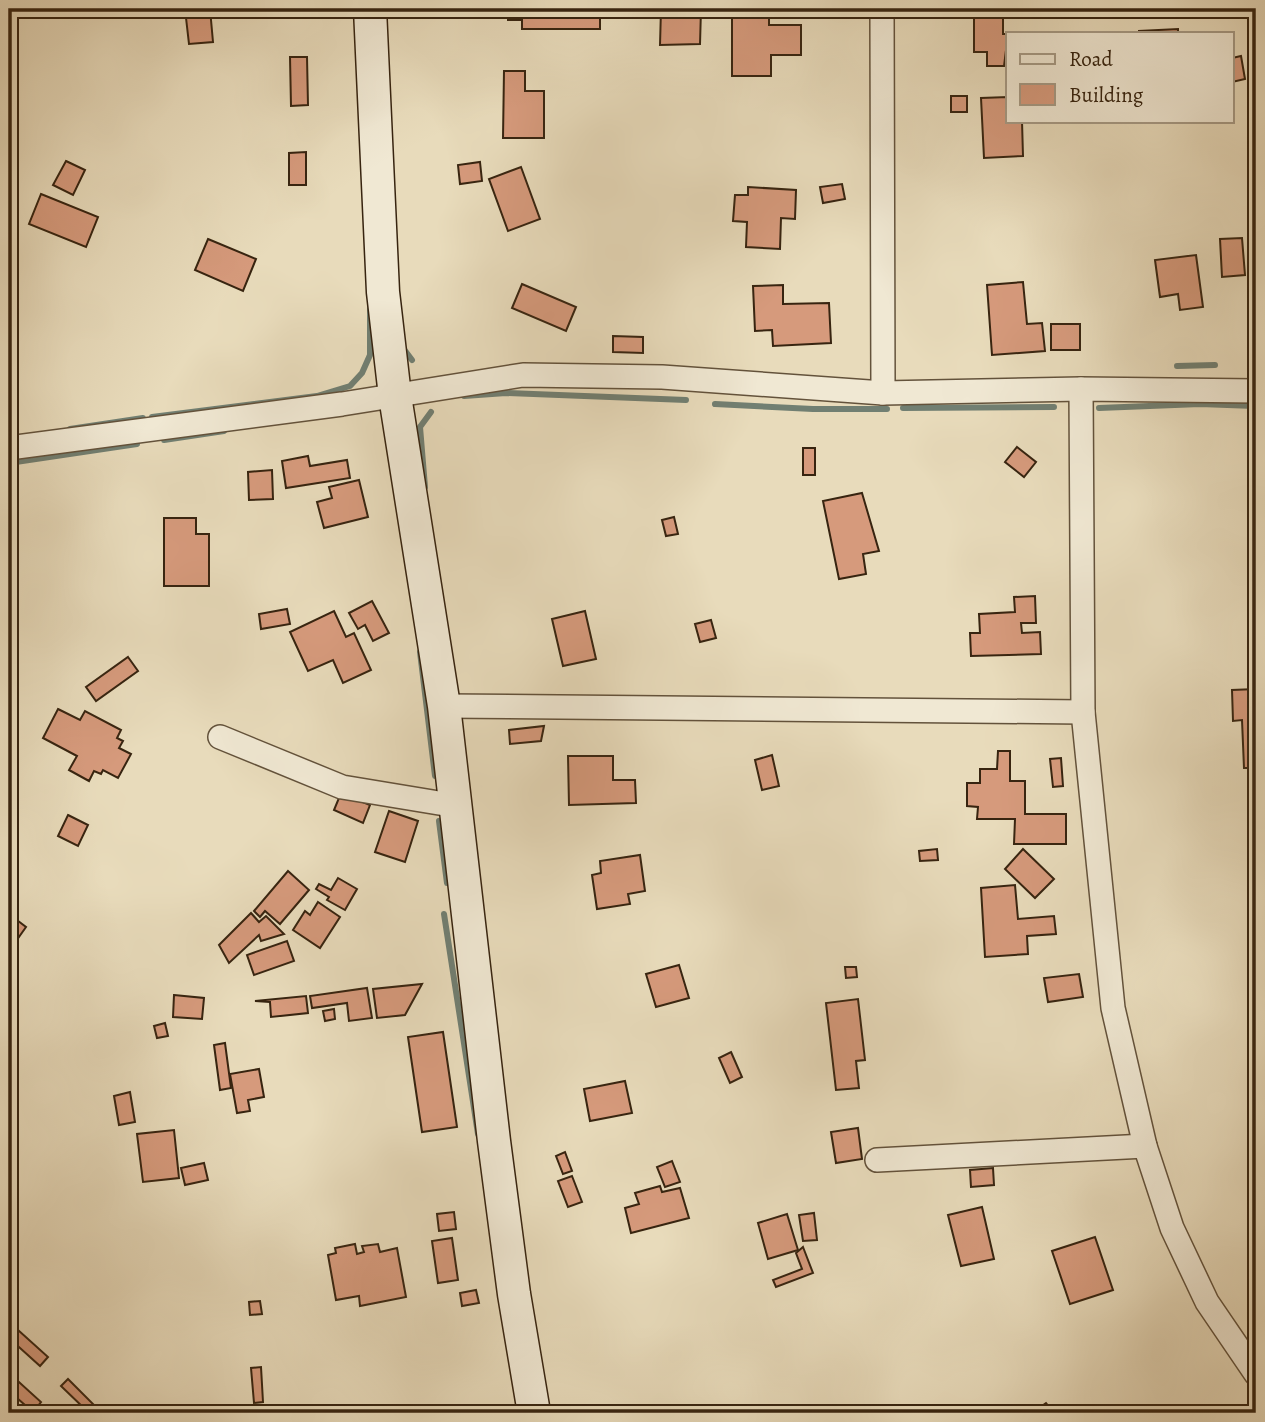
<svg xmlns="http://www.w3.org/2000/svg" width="1265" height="1422" font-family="Alegreya,serif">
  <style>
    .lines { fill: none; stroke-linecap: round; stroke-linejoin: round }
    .stream { stroke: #717f72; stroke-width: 6 }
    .building { fill: #d69a7c; stroke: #372410; stroke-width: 2 }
    .street-casing { stroke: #63523b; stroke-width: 26 }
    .secondary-casing { stroke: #372410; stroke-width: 35 }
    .street { stroke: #f0e8d3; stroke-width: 23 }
    .secondary { stroke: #f0e8d3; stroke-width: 32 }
  </style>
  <rect width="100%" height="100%" fill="#e8dbbb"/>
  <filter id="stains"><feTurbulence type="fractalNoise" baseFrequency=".00286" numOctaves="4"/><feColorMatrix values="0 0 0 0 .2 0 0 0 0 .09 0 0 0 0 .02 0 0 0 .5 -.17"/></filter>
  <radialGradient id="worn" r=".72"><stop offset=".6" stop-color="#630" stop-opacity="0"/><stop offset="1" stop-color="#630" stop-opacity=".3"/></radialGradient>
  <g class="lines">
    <!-- stream -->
    <g class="stream">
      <polyline points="403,348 412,360"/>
      <polyline points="1253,362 1256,362"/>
      <polyline points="1177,366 1215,365"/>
      <polyline points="464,396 506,393 686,400"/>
      <polyline points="715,404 813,409 887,409"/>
      <polyline points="903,408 1054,407"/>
      <polyline points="1099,408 1200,404 1255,406"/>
      <polyline points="152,417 317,396 350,386 362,373 370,355 370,309"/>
      <polyline points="70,429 143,418"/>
      <polyline points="164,440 224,431"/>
      <polyline points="9,463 137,444"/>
      <polyline points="425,487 420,427 431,412"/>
      <polyline points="420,652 435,776"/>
      <polyline points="439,821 447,883"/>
      <polyline points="444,914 478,1134"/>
    </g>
  </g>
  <!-- building -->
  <g class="building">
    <polygon points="185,9 210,9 213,42 189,44"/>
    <polygon points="508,9 600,9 600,29 522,29 522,20 508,20"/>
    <polygon points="661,9 701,9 700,44 660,45"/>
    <polygon points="974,9 1003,9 1003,34 1008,34 1004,66 987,66 987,52 974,52"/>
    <polygon points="732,12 769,12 769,25 801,25 801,55 771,55 771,76 732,76"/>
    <polygon points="1178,29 1178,33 1139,33 1139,31"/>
    <polygon points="1241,56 1245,79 1232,82 1232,58"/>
    <polygon points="290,57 307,57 308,105 291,106"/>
    <polygon points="504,71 525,71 525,91 544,91 544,138 503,138"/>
    <rect x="951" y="96" width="16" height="16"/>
    <polygon points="1008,97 1008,121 1022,121 1023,156 984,158 981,98"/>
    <polygon points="306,152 306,185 289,185 289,153"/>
    <polygon points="66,161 85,170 73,195 53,185"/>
    <polygon points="480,162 482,181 460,184 458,165"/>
    <polygon points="521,167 540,219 508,231 489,179"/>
    <polygon points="842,184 845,199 823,203 820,187"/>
    <polygon points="748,187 796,190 795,219 781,218 780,249 746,247 747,222 733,221 735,195 748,195"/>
    <polygon points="41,194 98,217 86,247 29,224"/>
    <polygon points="1242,238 1245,275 1222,277 1220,239"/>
    <polygon points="208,239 256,259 243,291 195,270"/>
    <polygon points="1196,255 1203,307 1180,310 1178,294 1160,297 1155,260"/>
    <polygon points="1023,282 1027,324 1042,323 1045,351 992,355 987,285"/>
    <polygon points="522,284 576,307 566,331 512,308"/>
    <polygon points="783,285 783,304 829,303 831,343 773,346 772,330 755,331 753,286"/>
    <rect x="1051" y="324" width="29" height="26"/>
    <polygon points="613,336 643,337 643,353 613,352"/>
    <polygon points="1017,447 1036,462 1024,477 1005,462"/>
    <rect x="803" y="448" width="12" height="27"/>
    <polygon points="308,456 310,466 347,460 350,478 286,488 282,461"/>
    <polygon points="272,470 273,499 249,500 248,472"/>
    <polygon points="359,480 368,517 324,528 317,502 332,498 329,487"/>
    <polygon points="862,493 879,551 863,554 866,574 839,579 823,501"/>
    <polygon points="674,517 678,534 666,536 662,520"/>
    <polygon points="164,518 196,518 196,534 209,534 209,586 164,586"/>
    <polygon points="1256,535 1256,550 1251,551 1249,536"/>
    <polygon points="1035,596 1036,623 1021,623 1022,633 1040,632 1041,654 971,656 970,633 980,633 979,614 1015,612 1014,597"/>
    <polygon points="372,601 389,633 373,641 365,625 358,629 349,613"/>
    <polygon points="287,609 290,624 261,629 259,614"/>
    <polygon points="334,611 346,637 354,633 371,670 343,683 333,660 308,671 290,632"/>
    <polygon points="585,611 596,659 563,666 552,619"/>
    <polygon points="711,620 716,638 700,642 695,624"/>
    <polygon points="128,657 138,671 96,701 86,687"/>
    <polygon points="1256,689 1256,768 1244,768 1242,720 1233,721 1232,690"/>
    <polygon points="58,709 80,720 85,711 121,730 117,738 123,741 119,748 131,754 118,778 103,770 101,774 94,771 89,781 69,770 77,756 43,738"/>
    <polygon points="544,726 541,741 510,744 509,730"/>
    <polygon points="998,751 1010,751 1010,781 1025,781 1025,814 1066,814 1066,844 1014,844 1015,819 977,819 978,807 967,806 967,783 980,783 980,769 997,769"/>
    <polygon points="772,755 779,786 762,790 755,760"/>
    <polygon points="568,756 613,756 613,780 635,780 636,803 569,805"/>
    <polygon points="1061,758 1063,786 1053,787 1050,759"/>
    <polygon points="341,793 370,805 363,823 334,810"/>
    <polygon points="389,811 418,821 405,862 375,852"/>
    <polygon points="68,815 88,825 78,846 58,836"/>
    <polygon points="937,849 938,860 920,861 919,851"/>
    <polygon points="1023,849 1054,879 1035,898 1005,869"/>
    <polygon points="640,855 645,891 628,894 630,904 597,909 592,875 601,873 600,861"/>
    <polygon points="288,871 309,890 280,924 265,911 260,917 254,911"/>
    <polygon points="338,878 357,889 345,910 327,900 329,897 316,889 319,884 331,890"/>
    <polygon points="1015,885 1018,919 1054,916 1056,934 1027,936 1028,954 985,957 981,888"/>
    <polygon points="318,902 340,917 320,948 293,930 305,911 310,915"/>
    <polygon points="251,913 259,922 266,916 284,934 261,941 259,935 229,963 219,945"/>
    <polygon points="9,914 26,927 9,951"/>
    <polygon points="287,941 294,961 254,975 247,955"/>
    <polygon points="679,965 689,998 656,1007 646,974"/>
    <polygon points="845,967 856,967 857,977 846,978"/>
    <polygon points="1079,974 1083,997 1048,1002 1044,978"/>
    <polygon points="422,984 405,1015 377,1018 373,989"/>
    <polygon points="367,988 372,1018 349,1021 347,1003 312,1008 310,996"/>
    <polygon points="174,995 204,998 202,1019 173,1017"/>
    <polygon points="306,996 308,1013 271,1017 270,1002 255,1001"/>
    <polygon points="858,999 865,1060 856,1061 859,1088 836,1090 826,1003"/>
    <polygon points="334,1009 335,1019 325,1021 323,1011"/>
    <polygon points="165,1023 168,1036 157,1038 154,1026"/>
    <polygon points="443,1032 457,1127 422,1132 408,1037"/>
    <polygon points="225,1043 231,1088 220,1090 214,1045"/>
    <polygon points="731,1052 742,1077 730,1083 719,1058"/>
    <polygon points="259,1069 264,1097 248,1100 250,1111 237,1113 230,1074"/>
    <polygon points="625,1081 632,1113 590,1121 584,1089"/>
    <polygon points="130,1092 135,1122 119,1125 114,1096"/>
    <polygon points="858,1128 862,1159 836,1163 831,1132"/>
    <polygon points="174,1130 179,1178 143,1182 137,1134"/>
    <polygon points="565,1152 572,1171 563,1174 556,1156"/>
    <polygon points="672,1161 680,1182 665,1187 657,1167"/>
    <polygon points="204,1163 208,1180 185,1185 181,1168"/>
    <polygon points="993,1168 994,1185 971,1187 970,1170"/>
    <polygon points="572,1176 582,1202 568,1207 558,1181"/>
    <polygon points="660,1186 662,1192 680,1188 689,1218 631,1233 625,1208 639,1204 635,1193"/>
    <polygon points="982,1207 994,1259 961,1266 948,1215"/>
    <polygon points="454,1212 456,1229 439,1231 437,1214"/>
    <polygon points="814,1213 817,1240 803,1241 799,1215"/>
    <polygon points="787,1214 798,1250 768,1259 758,1223"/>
    <polygon points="1095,1237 1113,1290 1070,1304 1052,1251"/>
    <polygon points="452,1238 458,1280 438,1283 432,1241"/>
    <polygon points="355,1244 357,1254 364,1252 362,1246 378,1244 380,1252 397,1248 406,1297 360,1306 359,1296 336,1300 328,1255 336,1253 335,1248"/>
    <polygon points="803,1247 813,1273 776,1287 773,1280 802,1269 796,1253"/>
    <polygon points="476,1290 479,1303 462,1306 460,1293"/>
    <polygon points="260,1301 262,1314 250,1315 249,1302"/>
    <polygon points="18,1330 48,1357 40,1366 10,1339"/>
    <polygon points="261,1367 263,1402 254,1403 251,1368"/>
    <polygon points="9,1373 41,1402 33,1412 9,1391"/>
    <polygon points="68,1379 94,1405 88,1412 61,1386"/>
    <polygon points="1046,1403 1054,1413 1032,1413"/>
  </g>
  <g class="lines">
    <defs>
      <g id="street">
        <polyline points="882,9 883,393"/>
        <polyline points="1081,389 1083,712 1113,1008 1145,1146 1172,1228 1207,1302 1256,1374"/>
        <polyline points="9,448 342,404 523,375 662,377 883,393 1081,389 1256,391"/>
        <polyline points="444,706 1083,712"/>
        <polyline points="220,737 342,787 457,806"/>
        <polyline points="877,1160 1145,1146"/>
      </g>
      <polyline id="secondary" points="370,9 383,292 395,396 444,706 494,1141 514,1294 534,1413"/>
    </defs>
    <!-- street casing -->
    <use href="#street" class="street-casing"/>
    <!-- secondary casing -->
    <use href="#secondary" class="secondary-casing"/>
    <!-- street -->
    <use href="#street" class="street"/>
    <!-- secondary -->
    <use href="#secondary" class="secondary"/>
  </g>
  <!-- margin -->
  <rect width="1265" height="1422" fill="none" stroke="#e8dbbb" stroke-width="35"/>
  <rect x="10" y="10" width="1244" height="1401" fill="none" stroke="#372410" stroke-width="3.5"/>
  <rect x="18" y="18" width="1230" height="1387" fill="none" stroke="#372410" stroke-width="2"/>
  <!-- legend -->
  <rect x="1006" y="32" width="228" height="91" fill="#f0e8d3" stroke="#a69a85" stroke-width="2"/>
  <rect x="1020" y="54" width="35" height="10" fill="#f0e8d3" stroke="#a69a85" stroke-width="2"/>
  <text x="1069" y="66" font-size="21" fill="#372410">Road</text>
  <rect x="1020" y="84" width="35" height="21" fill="#d69a7c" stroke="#a69a85" stroke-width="2"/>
  <text x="1069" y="102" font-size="21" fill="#372410">Building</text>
  <rect width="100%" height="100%" filter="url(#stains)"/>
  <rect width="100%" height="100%" fill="url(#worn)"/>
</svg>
